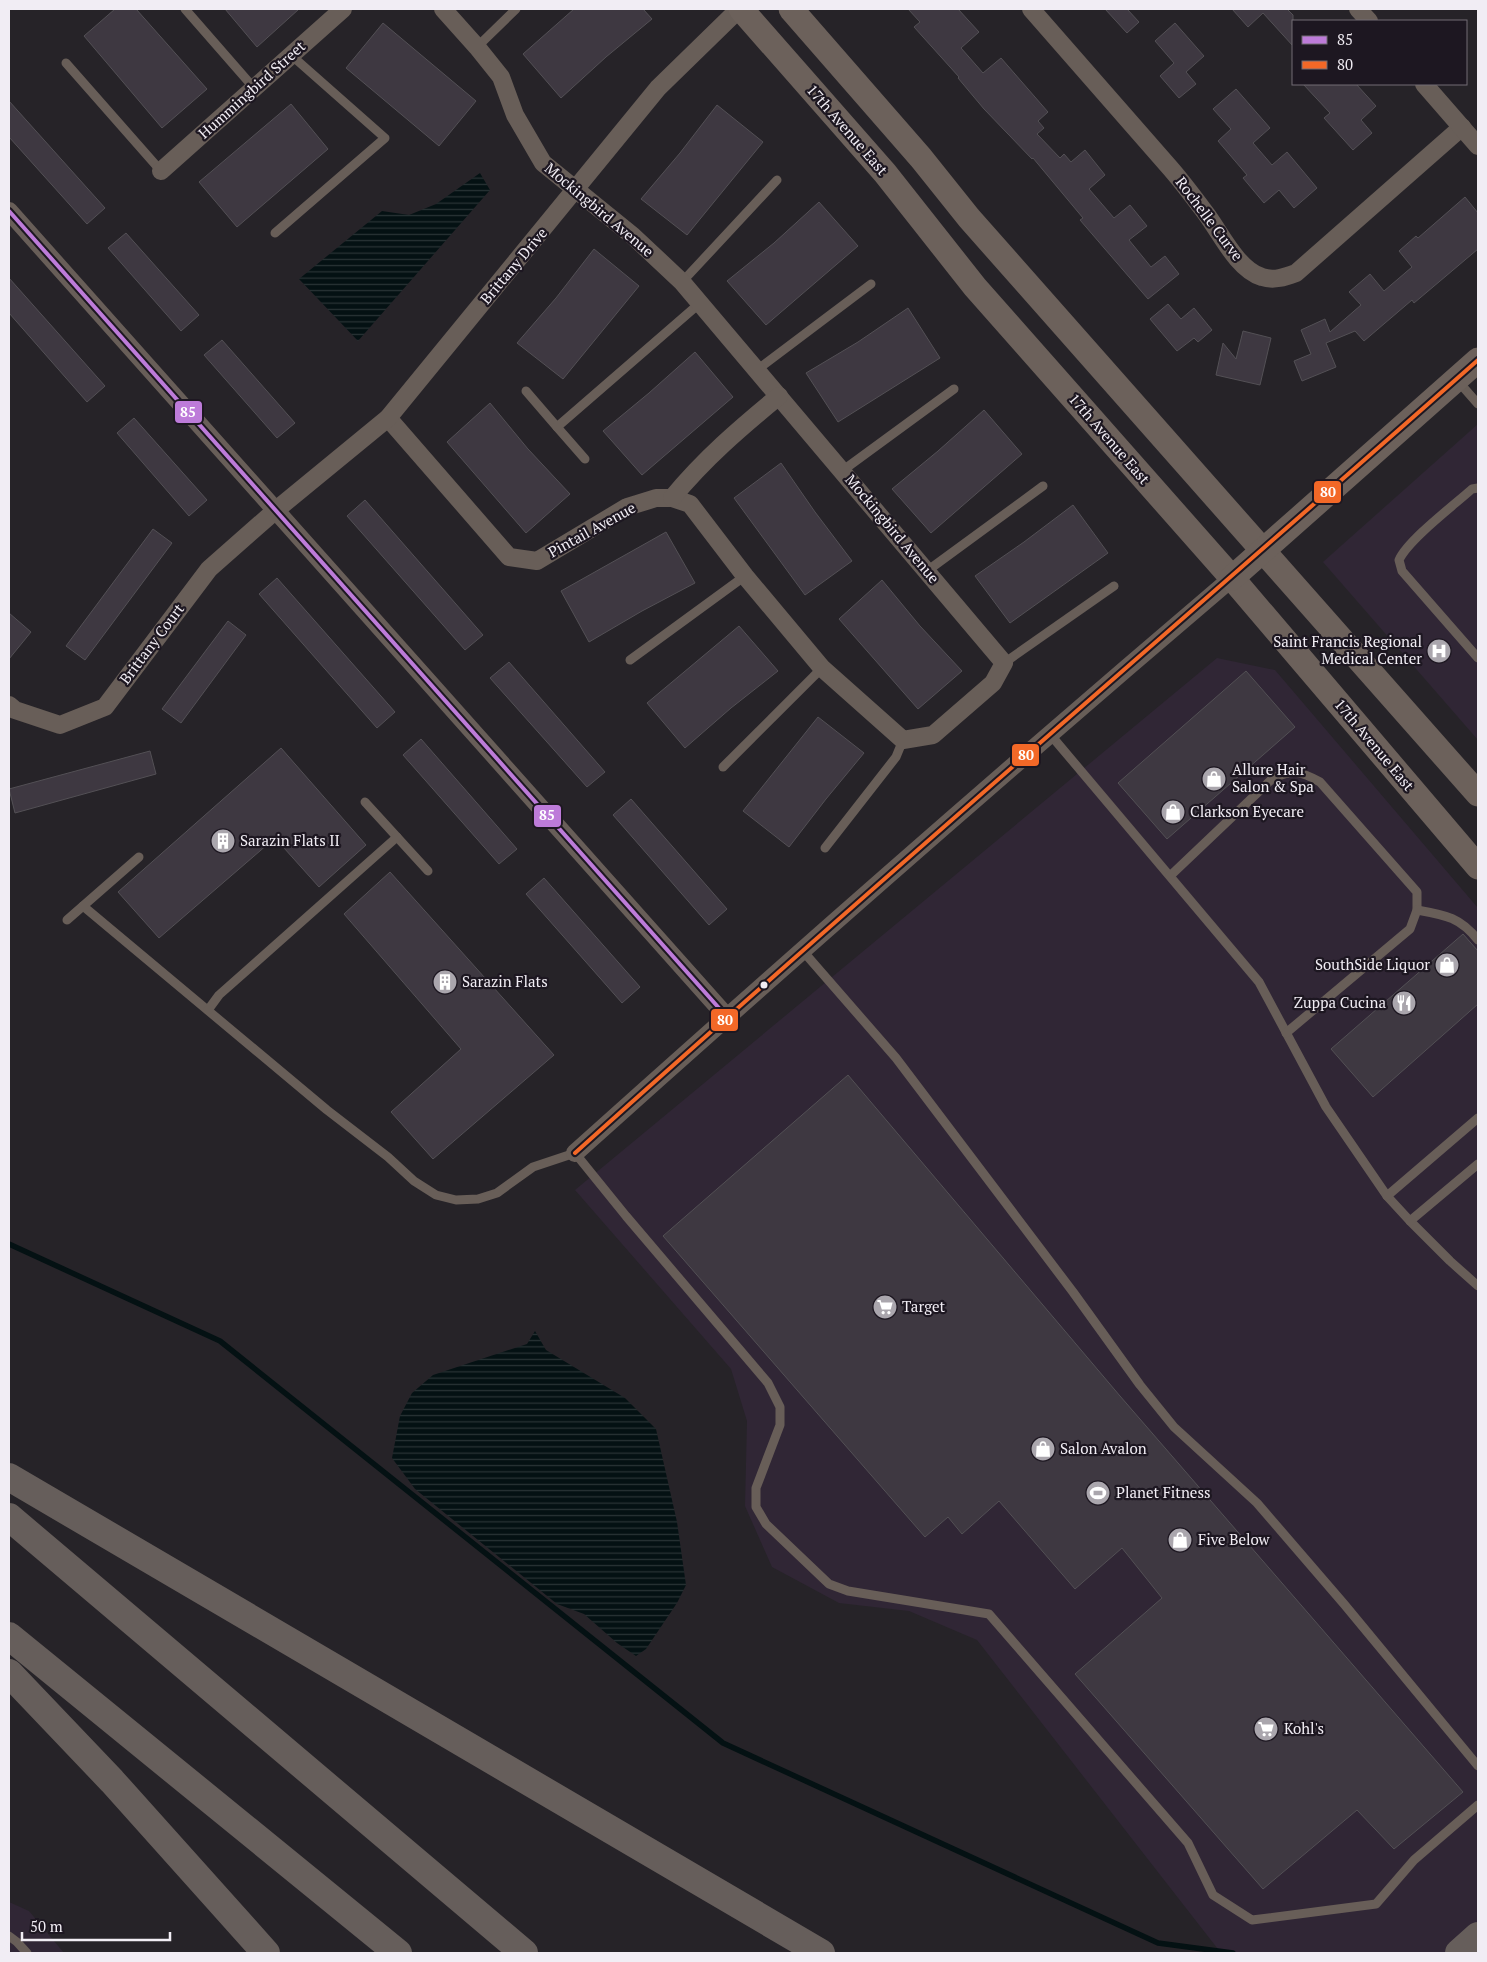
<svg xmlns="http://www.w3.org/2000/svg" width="1487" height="1962" font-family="'PT Serif',serif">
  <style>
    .built { fill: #302635 }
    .water { fill: url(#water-rules) }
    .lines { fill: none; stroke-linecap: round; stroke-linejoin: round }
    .stream { stroke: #041113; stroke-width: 5.5 }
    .building { fill: #3e3841; stroke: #535055 }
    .lane { stroke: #685e58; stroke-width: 9 }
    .street { stroke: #685e58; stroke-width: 18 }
    .secondary { stroke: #6c615b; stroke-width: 25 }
    .highway { stroke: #665e5b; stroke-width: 28 }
    .bus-1-casing { stroke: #1d1721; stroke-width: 8 }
    .bus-2-casing { stroke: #1d1721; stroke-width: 8 }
    .bus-1 { stroke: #bd7bd9; stroke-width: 4 }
    .bus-2 { stroke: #f36827; stroke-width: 4 }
    .bus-dot { fill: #f1edf4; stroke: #1d1721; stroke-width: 2 }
    .labels { text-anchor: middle; stroke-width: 4.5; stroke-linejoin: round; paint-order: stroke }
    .street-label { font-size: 15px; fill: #f1edf4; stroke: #1d1721 }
    .poi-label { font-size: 15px; fill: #f1edf4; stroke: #1d1721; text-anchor: start }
    .line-badge { stroke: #1d1721; stroke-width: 2 }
    .badge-label { font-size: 14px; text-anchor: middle; font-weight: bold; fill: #fff }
  </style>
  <defs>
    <pattern id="water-rules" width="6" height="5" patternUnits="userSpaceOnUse" patternTransform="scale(1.25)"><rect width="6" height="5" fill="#041113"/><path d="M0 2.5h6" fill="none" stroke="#293436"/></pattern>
  </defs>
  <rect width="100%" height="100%" fill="#262328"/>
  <!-- built -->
  <g class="built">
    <polygon points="1478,424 1478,740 1323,562"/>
    <polygon points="1217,658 1275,670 1478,908 1478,1953 1221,1953 977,1640 909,1611 839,1603 772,1567 745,1506 747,1421 731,1369 575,1190"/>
    <polygon points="9,1902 29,1911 64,1953 9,1953"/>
  </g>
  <!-- water -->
  <g class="water">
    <polygon points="480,173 490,190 358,341 299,279 382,211 409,215 436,204"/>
    <polygon points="535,1331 546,1350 625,1398 656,1429 677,1522 686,1585 677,1603 646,1649 636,1656 617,1643 584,1614 557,1604 415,1489 392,1458 400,1416 412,1393 433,1375 527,1344"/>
  </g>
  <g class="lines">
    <!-- stream -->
    <polyline class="stream" points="9,1244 220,1341 723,1743 1158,1943 1233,1953"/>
  </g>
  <!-- building -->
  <g class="building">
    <polygon points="115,9 136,9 207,89 162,128 84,36"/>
    <polygon points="225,9 299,9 257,47"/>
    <polygon points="574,9 643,9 652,19 606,57 561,98 523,54"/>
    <polygon points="908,9 958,9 979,32 961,48 983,73 1001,58 1048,112 1038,121 1044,128 1037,134 1060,158 1064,154 1071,162 1085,150 1105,175 1089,189 1114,218 1130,205 1147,226 1129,240 1151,267 1165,256 1179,274 1148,299 1080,220 1083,218 1033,158 1032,159 984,109 958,78 959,77 914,27 920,22"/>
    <polygon points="1105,9 1127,9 1139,22 1127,33"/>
    <polygon points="1232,9 1287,9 1293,15 1293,46 1263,13 1248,27"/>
    <polygon points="383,23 476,101 439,146 346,68"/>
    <polygon points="1175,23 1204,56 1186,72 1196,84 1179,98 1160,76 1174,63 1155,41"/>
    <polygon points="1303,84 1356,84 1376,106 1361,120 1372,133 1353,150 1324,118 1330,113"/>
    <polygon points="1236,89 1270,128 1253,143 1272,165 1287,152 1317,188 1294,208 1279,190 1264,203 1243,178 1247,175 1218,141 1231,129 1213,109"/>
    <polygon points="9,101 105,208 87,224 9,137"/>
    <polygon points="291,104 328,149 237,227 199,182"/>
    <polygon points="717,105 763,142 687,235 641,199 680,153"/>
    <polygon points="1465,197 1478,213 1478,249 1414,303 1412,300 1364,341 1355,331 1326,343 1336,367 1302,381 1294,361 1311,354 1301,330 1325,319 1330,332 1361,305 1349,292 1370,274 1384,291 1412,267 1399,251 1416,236 1418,238"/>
    <polygon points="819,202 858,246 766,325 727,281 774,243"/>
    <polygon points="126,233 199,315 181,331 108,248"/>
    <polygon points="594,249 639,286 563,379 517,343 556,298"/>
    <polygon points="9,278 105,386 87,402 9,313"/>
    <polygon points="1168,304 1181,319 1194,308 1212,330 1198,342 1194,338 1177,351 1150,319"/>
    <polygon points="908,308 940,358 838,422 806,373 858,342"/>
    <polygon points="1243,331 1271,338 1260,385 1216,375 1223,343 1236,359"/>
    <polygon points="222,340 295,423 277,438 204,355"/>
    <polygon points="695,352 733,397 642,475 603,431 649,393"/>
    <polygon points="490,403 528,449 570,494 526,533 447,442"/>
    <polygon points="984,410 1022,454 931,533 892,489 938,451"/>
    <polygon points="134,418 207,500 189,516 117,433"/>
    <polygon points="781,463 815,512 852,561 805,595 734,498"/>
    <polygon points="365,500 483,635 465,650 347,516"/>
    <polygon points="1073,505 1108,553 1010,623 975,576 1024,542"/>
    <polygon points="153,529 172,543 85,660 66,646"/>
    <polygon points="666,532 695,583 642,611 589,642 561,591"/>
    <polygon points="277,578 395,712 377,728 259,594"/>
    <polygon points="882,580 920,626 962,671 918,709 839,619"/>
    <polygon points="9,613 31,632 9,659"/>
    <polygon points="228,621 246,635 181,723 162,709"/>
    <polygon points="739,626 778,671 731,708 685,748 647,703"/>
    <polygon points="509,662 605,772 587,787 490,678"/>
    <polygon points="1246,671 1295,727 1167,839 1118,783"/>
    <polygon points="818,717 864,753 826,799 789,847 743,811"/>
    <polygon points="421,739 517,849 499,864 403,755"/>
    <polygon points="281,748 366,845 319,887 275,838 159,938 118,892"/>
    <polygon points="150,751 156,774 15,813 9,789"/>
    <polygon points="631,799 727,909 709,925 613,815"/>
    <polygon points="390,872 554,1055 433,1159 391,1112 461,1049 344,914"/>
    <polygon points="544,878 640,987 622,1003 526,894"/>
    <polygon points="1463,934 1478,951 1478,1004 1373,1097 1331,1049"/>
    <polygon points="848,1075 1120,1396 1463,1792 1394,1849 1357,1810 1263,1889 1075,1674 1162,1598 1122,1548 1075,1589 999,1501 962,1534 948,1517 925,1537 663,1236"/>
  </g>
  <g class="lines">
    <!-- lane -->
    <g class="lane">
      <polyline points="185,9 254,88"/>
      <polyline points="477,47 516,9"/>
      <polyline points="66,63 161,171"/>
      <polyline points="275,233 385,138 291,55"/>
      <polyline points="682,282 777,180"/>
      <polyline points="757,370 871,284"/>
      <polyline points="1457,380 1478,404"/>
      <polyline points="526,391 557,427"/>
      <polyline points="585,459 557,427 700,303"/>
      <polyline points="842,471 954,389"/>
      <path d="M1478,488L1472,489C1453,506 1408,540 1399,560L1402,571L1478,658"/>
      <polyline points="927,571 1043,486"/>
      <polyline points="630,660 745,576"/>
      <polyline points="1004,663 1114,586"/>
      <polyline points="1049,733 1259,982 1326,1107 1387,1196 1410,1221 1450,1261 1478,1286"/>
      <polyline points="723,767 822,668"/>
      <polyline points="365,802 428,871"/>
      <polyline points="825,848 896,757 903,740"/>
      <path d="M1170,876L1272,779C1292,769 1301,771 1320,782L1417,892V910L1410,929L1286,1033"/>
      <polyline points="83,906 327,1110 388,1157 414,1181 436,1195 456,1200 478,1199 497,1193 533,1167 575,1153 626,1216 768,1383 780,1407 780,1425 756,1488 756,1507 766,1524 829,1584 848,1591 989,1614 1188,1843 1213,1895 1252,1920 1376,1904 1414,1860 1478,1805"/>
      <path d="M1417,910C1445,915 1460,917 1478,940"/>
      <polyline points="67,920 139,857"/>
      <polyline points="802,950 896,1058 1073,1292 1140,1385 1174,1427 1257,1503 1344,1604 1478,1766"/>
      <polyline points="208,1010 219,995 397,837"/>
      <polyline points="1387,1196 1478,1118"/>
      <polyline points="1410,1221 1478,1164"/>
      <polyline points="9,1936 17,1942 27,1953"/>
    </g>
    <!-- street -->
    <g class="street">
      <path d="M1031,9L1171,169C1184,184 1195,199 1207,215C1221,234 1238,270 1262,277C1274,281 1285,277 1296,273L1462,127"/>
      <polyline points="1358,9 1369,21"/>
      <polyline points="1424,84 1478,146"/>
      <polyline points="161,171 343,9"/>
      <polyline points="9,211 727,1017"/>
      <polyline points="388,418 509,557 537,561 627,507 656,498 672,498 690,504 745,576 822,668 903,740 933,735 993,683 1004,663 682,282 633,236 543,163 515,115 501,77 477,47 443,9"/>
      <path d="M672,498C704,459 740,428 779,396"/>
      <polyline points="9,705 15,710 60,725 105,707 209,569 276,510 388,418 658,88 739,9"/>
      <path d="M575,1153C791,959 1010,767 1232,578"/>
    </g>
    <!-- secondary -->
    <g class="secondary">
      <polyline points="741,9 885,173 975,287 1232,578 1478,867"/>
      <polyline points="791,9 921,158 969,218 1478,794"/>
      <polyline points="1232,578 1478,360"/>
    </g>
    <!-- highway -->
    <g class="highway">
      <polyline points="9,1477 821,1953"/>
      <polyline points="9,1517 524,1953"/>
      <polyline points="9,1636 398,1953"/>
      <polyline points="9,1673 112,1781 266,1953"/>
      <polyline points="1459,1953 1478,1936"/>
    </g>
    <defs>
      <polyline id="bus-1" points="9,211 727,1017"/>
      <path id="bus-2" d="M575,1153C873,885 1178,625 1478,360"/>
    </defs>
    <!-- bus-1 casing -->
    <use href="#bus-1" class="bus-1-casing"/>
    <!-- bus-2 casing -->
    <use href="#bus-2" class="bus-2-casing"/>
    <!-- bus-1 -->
    <use href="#bus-1" class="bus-1"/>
    <!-- bus-2 -->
    <use href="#bus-2" class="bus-2"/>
  </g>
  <!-- icons -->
  <defs>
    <symbol id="hospital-disc" viewBox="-11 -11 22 22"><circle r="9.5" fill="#aaa6ad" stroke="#1d1721"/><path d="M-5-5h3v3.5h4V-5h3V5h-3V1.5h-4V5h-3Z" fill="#fff"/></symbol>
    <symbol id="shop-disc" viewBox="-11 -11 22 22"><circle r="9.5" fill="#aaa6ad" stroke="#1d1721"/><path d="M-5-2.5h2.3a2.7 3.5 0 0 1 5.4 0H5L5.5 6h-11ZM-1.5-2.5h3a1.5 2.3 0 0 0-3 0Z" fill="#fff"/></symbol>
    <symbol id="building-disc" viewBox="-11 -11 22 22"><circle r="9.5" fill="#aaa6ad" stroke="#1d1721"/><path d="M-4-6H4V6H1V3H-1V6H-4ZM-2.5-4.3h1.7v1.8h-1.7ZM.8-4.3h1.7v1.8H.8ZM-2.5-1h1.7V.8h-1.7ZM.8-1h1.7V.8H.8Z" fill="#fff"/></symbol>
    <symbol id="restaurant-disc" viewBox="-11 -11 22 22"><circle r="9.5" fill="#aaa6ad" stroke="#1d1721"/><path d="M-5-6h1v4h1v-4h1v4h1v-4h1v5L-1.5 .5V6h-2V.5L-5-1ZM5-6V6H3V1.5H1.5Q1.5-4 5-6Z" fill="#fff"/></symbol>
    <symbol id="supermarket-disc" viewBox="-11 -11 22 22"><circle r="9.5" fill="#aaa6ad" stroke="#1d1721"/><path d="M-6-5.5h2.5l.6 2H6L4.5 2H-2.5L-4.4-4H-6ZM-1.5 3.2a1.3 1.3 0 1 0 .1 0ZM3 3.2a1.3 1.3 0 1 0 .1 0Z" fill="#fff"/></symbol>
    <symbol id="stadium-disc" viewBox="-11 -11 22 22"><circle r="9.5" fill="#aaa6ad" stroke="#1d1721"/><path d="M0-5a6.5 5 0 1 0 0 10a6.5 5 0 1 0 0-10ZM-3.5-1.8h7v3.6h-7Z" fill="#fff"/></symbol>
  </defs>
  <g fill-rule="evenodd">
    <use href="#hospital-disc" x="1425" y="637" width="28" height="28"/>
    <use href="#shop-disc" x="1200" y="765" width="28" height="28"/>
    <use href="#shop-disc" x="1159" y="798" width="28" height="28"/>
    <use href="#building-disc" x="209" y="827" width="28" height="28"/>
    <use href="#shop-disc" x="1433" y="951" width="28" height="28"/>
    <use href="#building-disc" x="431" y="968" width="28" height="28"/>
    <use href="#restaurant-disc" x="1390" y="989" width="28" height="28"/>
    <use href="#supermarket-disc" x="871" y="1293" width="28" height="28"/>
    <use href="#shop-disc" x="1029" y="1435" width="28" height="28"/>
    <use href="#stadium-disc" x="1084" y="1479" width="28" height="28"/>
    <use href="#shop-disc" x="1166" y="1526" width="28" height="28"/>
    <use href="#supermarket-disc" x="1252" y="1715" width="28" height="28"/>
  </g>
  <!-- markers -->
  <circle class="bus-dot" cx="764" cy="985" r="4.5"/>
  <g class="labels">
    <!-- street labels -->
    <g class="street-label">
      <text transform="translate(252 90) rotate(-42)" y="5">Hummingbird Street</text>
      <text transform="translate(847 130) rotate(49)" y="5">17th Avenue East</text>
      <text transform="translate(599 210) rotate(40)" y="5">Mockingbird Avenue</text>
      <text transform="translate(1209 219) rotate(53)" y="5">Rochelle Curve</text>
      <text transform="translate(514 266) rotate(-50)" y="5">Brittany Drive</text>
      <text transform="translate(1109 439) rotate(49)" y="5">17th Avenue East</text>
      <text transform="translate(892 529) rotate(50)" y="5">Mockingbird Avenue</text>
      <text transform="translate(592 530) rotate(-29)" y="5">Pintail Avenue</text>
      <text transform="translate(152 644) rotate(-53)" y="5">Brittany Court</text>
      <text transform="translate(1374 745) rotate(50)" y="5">17th Avenue East</text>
    </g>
    <!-- poi labels -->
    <g class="poi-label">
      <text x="1422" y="647" text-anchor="end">Saint Francis Regional<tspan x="1422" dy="17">Medical Center</tspan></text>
      <text x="1232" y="775">Allure Hair<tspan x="1232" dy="17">Salon &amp; Spa</tspan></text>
      <text x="1190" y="817">Clarkson Eyecare</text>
      <text x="240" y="846">Sarazin Flats II</text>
      <text x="1430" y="970" text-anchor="end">SouthSide Liquor</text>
      <text x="462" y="987">Sarazin Flats</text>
      <text x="1386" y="1008" text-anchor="end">Zuppa Cucina</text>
      <text x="902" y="1312">Target</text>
      <text x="1060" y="1454">Salon Avalon</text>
      <text x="1116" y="1498">Planet Fitness</text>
      <text x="1198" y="1545">Five Below</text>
      <text x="1284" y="1734">Kohl's</text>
    </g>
  </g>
  <g class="line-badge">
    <rect x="174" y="400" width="29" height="24" rx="5" fill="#bd7bd9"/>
    <rect x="1313" y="480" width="29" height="24" rx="5" fill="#f36827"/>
    <rect x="1011" y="743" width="29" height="24" rx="5" fill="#f36827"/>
    <rect x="533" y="804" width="29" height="24" rx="5" fill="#bd7bd9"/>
    <rect x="710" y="1008" width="29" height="24" rx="5" fill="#f36827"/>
  </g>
  <g class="badge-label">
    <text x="188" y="417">85</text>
    <text x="1328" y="497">80</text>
    <text x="1026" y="760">80</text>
    <text x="547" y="820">85</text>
    <text x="725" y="1025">80</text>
  </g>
  <!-- border -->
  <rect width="1487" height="1962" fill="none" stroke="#f1edf4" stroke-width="20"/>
  <!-- legend -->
  <rect x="1292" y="20" width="175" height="65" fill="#1d1721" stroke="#726d75"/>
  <rect x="1302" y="36" width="25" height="8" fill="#bd7bd9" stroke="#726d75"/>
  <text x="1337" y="45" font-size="15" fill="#f1edf4">85</text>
  <rect x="1302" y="61" width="25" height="8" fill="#f36827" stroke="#726d75"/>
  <text x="1337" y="70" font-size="15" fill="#f1edf4">80</text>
  <!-- scale -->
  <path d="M22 1932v8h148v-8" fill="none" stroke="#f1edf4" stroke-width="2.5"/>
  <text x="30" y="1932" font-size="15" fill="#f1edf4" stroke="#1d1721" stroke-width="4" paint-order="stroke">50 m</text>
</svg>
